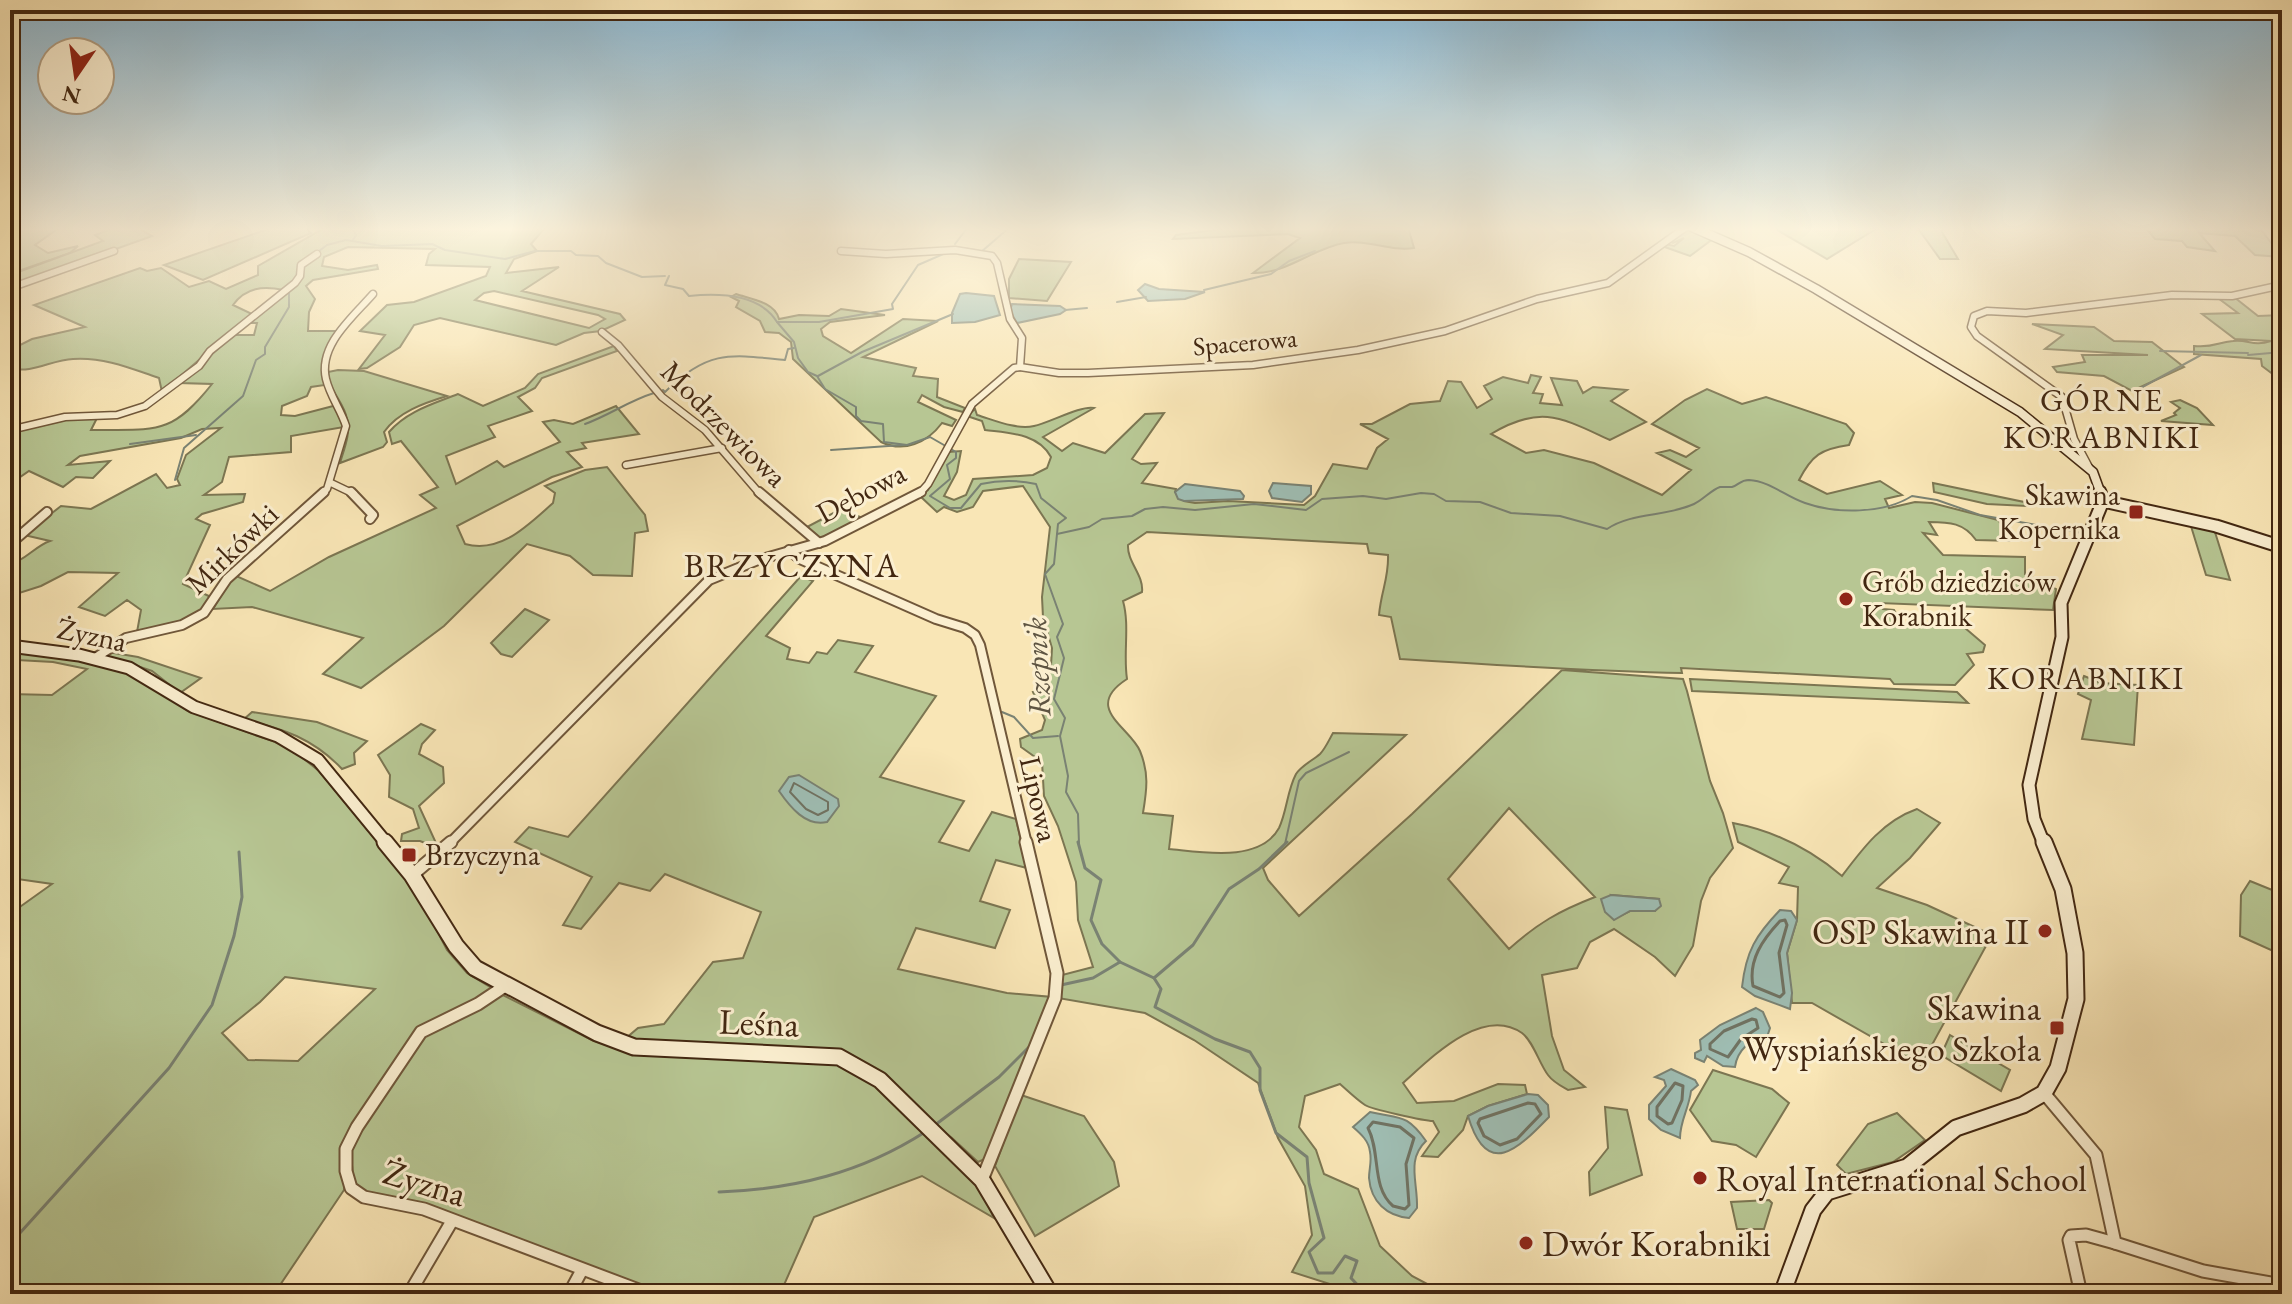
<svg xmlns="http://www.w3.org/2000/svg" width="2292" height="1304" font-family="'EB Garamond',serif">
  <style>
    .green { fill: #b7c693; stroke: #7c7652; stroke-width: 2; fill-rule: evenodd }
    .water { fill: #9fbeb4; stroke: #7a8273; stroke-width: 2 }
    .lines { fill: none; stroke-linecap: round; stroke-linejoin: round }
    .shore-far1 { stroke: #707262; stroke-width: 2 }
    .shore { stroke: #707262; stroke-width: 3 }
    .stream-far1 { stroke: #7a8273; stroke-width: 2 }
    .stream { stroke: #7a8273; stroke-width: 3 }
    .street-far2-casing { stroke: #70573a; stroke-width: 9 }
    .street-far1-casing { stroke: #70573a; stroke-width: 12 }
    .street-casing { stroke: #70573a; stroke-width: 15 }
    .secondary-far2-casing { stroke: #422711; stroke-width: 11 }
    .secondary-far1-casing { stroke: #422711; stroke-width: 15 }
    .secondary-casing { stroke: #422711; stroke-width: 19 }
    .street-far2 { stroke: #fbefd0; stroke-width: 6 }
    .street-far1 { stroke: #fbefd0; stroke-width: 8 }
    .street { stroke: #fbefd0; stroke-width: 11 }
    .secondary-far2 { stroke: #fbefd0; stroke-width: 8 }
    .secondary-far1 { stroke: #fbefd0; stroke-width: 11 }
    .secondary { stroke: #fbefd0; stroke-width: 15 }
    .poi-dot { fill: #8f2418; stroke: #fbefd0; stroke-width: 3 }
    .labels { text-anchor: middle; stroke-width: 6; stroke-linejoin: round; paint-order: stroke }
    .far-street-label { font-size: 26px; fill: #422711; stroke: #fbefd0 }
    .street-label { font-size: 30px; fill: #422711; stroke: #fbefd0 }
    .poi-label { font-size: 30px; fill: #422711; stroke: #fbefd0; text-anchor: start }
    .neighbourhood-label { font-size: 32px; letter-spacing: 2px; fill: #422711; stroke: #fbefd0 }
    .water-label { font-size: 32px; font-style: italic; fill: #5e5442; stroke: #fbefd0 }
    .quarter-label { font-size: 34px; letter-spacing: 2px; fill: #422711; stroke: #fbefd0 }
    .near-poi-label { font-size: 36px; fill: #422711; stroke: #fbefd0; text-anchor: end }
    .near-street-label { font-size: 36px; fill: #422711; stroke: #fbefd0 }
  </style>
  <rect width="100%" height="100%" fill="#f9e6b6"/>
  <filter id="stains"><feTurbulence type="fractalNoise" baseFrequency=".0025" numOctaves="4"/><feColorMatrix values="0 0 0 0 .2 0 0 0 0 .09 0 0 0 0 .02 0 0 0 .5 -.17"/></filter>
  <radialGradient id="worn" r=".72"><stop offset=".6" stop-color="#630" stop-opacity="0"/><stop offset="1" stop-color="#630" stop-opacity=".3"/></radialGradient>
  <!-- green -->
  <g class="green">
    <polygon points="10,227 60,227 35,245 48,253 78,246 70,253 10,274"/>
    <polygon points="117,227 136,227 152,236 10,287 10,275 103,241 95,235"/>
    <polygon points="274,227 304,227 311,233 203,280 164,265"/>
    <path d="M326,227H525L543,230L531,244L537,251L514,259L506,273L559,267L522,291L620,314L625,320L601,331L584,333L556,345L440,318L414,325L400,347L367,368L359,369L385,335L360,331L387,305L414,302L486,276L490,267L426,265L429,254L435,249L348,247L324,257L322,266L348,270L377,265L378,269L313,280L306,286L315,299L309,312L308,331H339C324,350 323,362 325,385L311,387L307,396L282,406L281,415L295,416L337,405L344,427L291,436V452L229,457L222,482L204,495L245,494L243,502L202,514L196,519L210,525L183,584L213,598C194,623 166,627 137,632L141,610L127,600L105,616L79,607L118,573L68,572L41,586L10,596V564C25,561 35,546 50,541L24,535L61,506L91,509L156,474L167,488L180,485L177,479L186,455L221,428L202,429L181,438L80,456L68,465L110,461L93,478L76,477L63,487L29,471L10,484V432L63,419L97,418L91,430C155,429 170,437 212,384L180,383L233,335H254L257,323H245L298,282L305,263L300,265L298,276L284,290C263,286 246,287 233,305L252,314L162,392L159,378C130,368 104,357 73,359C51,360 32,374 10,368V350L32,339L85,327L34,305L140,268L147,271L161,268L189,287L209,281L226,289L258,275V266ZM494,291L598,315L605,319L589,328L475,300L484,293Z"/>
    <path d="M1237,227H1408L1414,248C1391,252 1368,239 1344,243C1311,249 1287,274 1253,273L1300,238L1288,234L1173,239L1176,235Z"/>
    <polygon points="1772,227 1879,227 1827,259"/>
    <polygon points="1917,227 1939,227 1958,259 1940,259"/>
    <polygon points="2145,227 2259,227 2282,257 2255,255 2235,236 2199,233 2215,251 2187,247 2182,241 2155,239"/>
    <polygon points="1691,229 1714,238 1690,256 1662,246 1666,244 1674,246 1684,238 1673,243 1668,241"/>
    <polygon points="1019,259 1071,262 1047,301 1009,298 1009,279"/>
    <path d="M736,294C751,299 775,302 779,319L799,315L829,316L841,309L885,315L830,322L821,329L823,336L851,353L903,319L938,321L863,357L916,368L913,376L938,379L937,397L965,408L963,412L944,407L922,395L918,402L956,420L952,426L942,423C927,443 904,453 881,442L793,359L791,342L779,333L765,332L760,321L736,307L739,301L731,297Z"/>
    <path d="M2234,297L2258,316L2282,315V381L2262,366L2261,359L2194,354V346C2215,348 2217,342 2233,341C2248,339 2253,347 2271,341L2235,339L2202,314L2238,313L2218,298Z"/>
    <polygon points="2032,324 2094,327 2114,341 2152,342 2184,367 2132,391 2104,376 2057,372 2053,367 2085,362 2082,355 2148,355 2045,349 2063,335"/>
    <path d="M614,346L617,351L542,378L535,388L518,397L532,411L488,426L495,437L446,456L456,484L497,461L504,467L560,442L543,422L554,420L573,424L616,406L639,434L582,443L586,448L567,452L582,467L552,477L457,526L465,544C501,554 528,525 553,503L555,493L545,486L585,470L607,467L645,515L648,531L635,533L632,576L593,575L570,556L527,544L444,626L361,688L323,674L363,638L252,607L213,609L234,575L270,591L329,557L436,508L420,495L438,487L401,441L392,444L389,432C407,411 433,404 458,394L483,406L525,388L538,374Z"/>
    <path d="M338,370L364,371L447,396C424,403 398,412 384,432L387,442L383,447L340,463C344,449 351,433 347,419C344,402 328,390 328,372Z"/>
    <path d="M1531,375L1541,377L1533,393L1543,394L1540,403L1562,405L1551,378L1577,381L1583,393L1593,387L1627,390L1611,401L1646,422L1610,440C1562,418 1541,404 1491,434L1526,453L1544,450L1594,463L1662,495L1691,470L1657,453L1670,450L1686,457L1699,448L1652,424L1685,400L1707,389L1742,404L1766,397L1846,424L1854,433L1849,445C1821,449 1812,455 1799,480L1827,494L1880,481L1902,495L1885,499L1889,508L1915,502L1932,503L1998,520L2014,541L1976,540C1964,523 1950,522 1929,522L1937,535L1923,533L1943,555L2025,557V574L2056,589L2053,610L1880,603L1883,609L1894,610L1903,625L1965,628L1985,645L1983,652L1967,654L1974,665L1955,685L1894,684L1890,679L1681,668L1682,673C1588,671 1494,665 1400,659L1391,617L1379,615C1381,591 1389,578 1388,555L1369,553L1367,544L1147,532L1128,545C1127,562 1144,575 1142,592L1123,601C1130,626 1123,653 1127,679C1082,708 1130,727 1140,751C1149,773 1147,789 1143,813L1173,816L1169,849C1202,852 1260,863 1279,828C1287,811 1287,791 1296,774C1302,765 1312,761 1320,754C1325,749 1329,740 1333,733L1406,735L1263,868L1268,880L1299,916L1412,814L1562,670L1683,679L1687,691L1710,781L1723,813L1733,848L1710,878L1701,901L1693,946L1675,976L1655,957L1614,929L1590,942L1577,968L1542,975L1552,1036L1564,1070L1585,1087L1568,1090C1561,1086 1553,1082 1548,1075C1539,1063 1533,1041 1522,1033C1482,1005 1430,1059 1403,1083L1417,1103L1454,1101L1498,1084L1525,1085L1527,1094L1488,1106L1468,1116L1463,1130L1438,1157L1422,1156L1439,1132L1433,1121C1424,1121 1371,1109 1365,1105C1356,1099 1348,1091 1340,1084L1305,1096L1299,1127L1316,1150L1324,1174L1358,1189L1380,1246L1412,1276L1446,1294H1361L1292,1272L1312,1235L1305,1186L1278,1138L1258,1083L1194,1040L1145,1013L1058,998L1062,975L1093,967L1078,920L1076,882L1058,826L1044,796L1042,762L1021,747L1020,739L1042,730L1045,720L1033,692L1043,690L1051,666L1052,648L1043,617L1042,597L1050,527L1023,486L983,491L973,507L957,512L944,507L937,512L920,496L928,490L948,452L961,451L957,472L944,496L954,500L966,495L973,479L1033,475L1047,468L1051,457C1038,433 1008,433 985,430L982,421L967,416L975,409L977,415C994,420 1016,430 1034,426C1049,423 1081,405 1094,408L1043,437L1062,451L1073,443L1105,453L1145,414L1164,413L1132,459L1141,464L1157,463L1142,483L1176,489L1175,492L1184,501L1195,503L1228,501L1304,505L1315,496L1333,464L1367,469L1377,448L1388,439L1360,424H1372L1410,404L1440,401L1448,381L1461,382L1477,408L1492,399L1484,386L1503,377L1528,383ZM1509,808L1595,897C1559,911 1538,923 1509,949L1448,879ZM1611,895L1659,899L1655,911H1630L1620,916Z"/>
    <polygon points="2180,400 2197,408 2213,425 2161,421 2176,415 2174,413 2180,408 2171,402"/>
    <polygon points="1933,483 2024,502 2026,506 1987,504 1934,492"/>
    <polygon points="841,509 865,519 820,538 807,527"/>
    <polygon points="2190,523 2214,529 2230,580 2206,575"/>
    <polygon points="801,576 813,581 766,636 790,648 787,659 809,663 817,652 827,654 838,640 873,646 855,672 936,696 880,777 964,801 939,842 969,851 992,812 1016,819 1027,868 996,860 980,901 1010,910 995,948 916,928 898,969 1007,993 1052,997 987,1158 978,1162 952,1138 840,1054 625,1039 638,1028 664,1024 713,962 743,958 761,912 665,874 650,891 619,883 581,929 563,925 592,877 515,842 529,827 568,837"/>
    <polygon points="525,609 549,620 512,657 501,654 491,643"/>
    <path d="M10,649L62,656L126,669L188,711L289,747L319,771L413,885L447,950L467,973L495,990L437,1020L352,1129L344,1190L274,1294H10V914L52,884L10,878V694L52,695L87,669L53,662L17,660L10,666ZM285,977L375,989L298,1061L248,1060L222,1033L260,1002Z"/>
    <polygon points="108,652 138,657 201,678 180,693 152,671 104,655"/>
    <polygon points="2084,676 2101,683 2138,685 2134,745 2082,739 2091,700 2078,694"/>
    <polygon points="1690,679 1957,692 1968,703 1692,691"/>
    <path d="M252,712L317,722L367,741L354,753L355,764L342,769C315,740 282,727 243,720Z"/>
    <polygon points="421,724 435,730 422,744 419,754 443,767 444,783 419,806 436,843 433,846 420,841 401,841 402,834 419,828 413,809 389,797 390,775 378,755"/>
    <path d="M1917,809L1940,823L1910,858L1877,888L1927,905L1992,935L1921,1065L1812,1003H1792L1787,953L1797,920L1798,887L1779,883L1789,867L1738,842L1733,823C1775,831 1809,848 1842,876C1863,848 1883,821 1917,809Z"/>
    <polygon points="2250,881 2282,894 2282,955 2240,936 2241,895"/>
    <polygon points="499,993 592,1040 626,1052 835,1062 878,1084 978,1184 994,1218 922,1176 814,1217 780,1294 659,1294 558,1254 367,1195 354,1183 350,1147 424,1034"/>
    <polygon points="1950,1035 2010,1070 2001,1091 1941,1055"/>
    <polygon points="1713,1070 1772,1089 1789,1103 1756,1157 1736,1145 1712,1141 1690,1110"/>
    <polygon points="1021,1095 1084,1116 1114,1162 1119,1186 1035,1236 995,1166"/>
    <polygon points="1605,1107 1627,1110 1642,1175 1590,1195 1589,1172 1608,1148"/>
    <polygon points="1897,1113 1925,1140 1893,1162 1846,1174 1837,1165 1868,1124"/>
    <polygon points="1769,1200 1772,1203 1764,1229 1737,1229 1731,1202"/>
  </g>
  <!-- water -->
  <g class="water">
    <polygon points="1145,284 1159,289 1205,292 1185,299 1148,301 1138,290"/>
    <polygon points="966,293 994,296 1000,315 975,322 952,323 952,313 960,294"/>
    <polygon points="1012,304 1060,306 1066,310 1060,314 1017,323 1010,311"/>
    <polygon points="1273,483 1311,486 1311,494 1302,502 1272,498 1269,491"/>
    <polygon points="1185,484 1240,491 1244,496 1243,499 1184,501 1178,499 1175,492"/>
    <path d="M799,775L838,799L839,806L827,822C806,827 790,807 779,791L789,777Z"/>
    <polygon points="1611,895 1659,899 1661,906 1655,911 1630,911 1614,920 1605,912 1601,899"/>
    <path d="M1780,910L1791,911L1797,920L1787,953L1792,993L1790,1009L1755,996L1742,987C1746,951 1756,935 1780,910Z"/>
    <path d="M1756,1008L1763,1012L1770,1028L1767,1037C1751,1037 1737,1051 1735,1067L1723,1066L1707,1056L1704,1062L1695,1058V1053L1701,1050L1700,1040L1720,1025Z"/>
    <path d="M1671,1069L1695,1080L1698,1085L1691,1091C1689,1108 1680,1121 1680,1138L1661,1130L1649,1119V1105L1666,1086L1664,1080L1655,1077Z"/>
    <path d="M1528,1094L1538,1095L1548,1105L1549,1117C1518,1149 1487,1180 1468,1116L1488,1106Z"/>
    <path d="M1370,1112C1400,1119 1406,1113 1426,1141C1406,1160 1418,1182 1417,1208L1409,1218C1387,1216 1371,1202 1369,1178C1369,1169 1372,1161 1370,1152C1369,1141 1361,1134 1353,1127Z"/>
  </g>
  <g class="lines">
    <!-- shore-far1 -->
    <polygon class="shore-far1" points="794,783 828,802 828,810 818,815 806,809 790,792"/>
    <!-- shore -->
    <g class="shore">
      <path d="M1785,920L1787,925L1779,953L1784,993L1780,997L1753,986C1748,960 1763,939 1780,921Z"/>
      <polygon points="1752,1019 1756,1020 1758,1028 1741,1039 1728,1057 1710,1049 1710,1044 1724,1031"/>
      <polygon points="1675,1083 1683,1086 1682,1100 1672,1123 1668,1124 1657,1116 1657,1107"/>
      <polygon points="1528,1103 1535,1104 1541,1114 1517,1139 1500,1145 1484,1136 1478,1123 1480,1119"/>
      <path d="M1373,1122L1400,1127L1414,1138L1406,1164L1409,1205L1405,1209L1393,1206C1371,1187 1381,1153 1368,1128Z"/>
    </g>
    <!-- stream-far1 -->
    <g class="stream-far1">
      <polyline points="352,227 356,235 353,240"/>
      <polyline points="955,244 968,227"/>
      <polyline points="955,247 975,250"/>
      <polyline points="319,251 327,245 346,240 382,246 432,244 445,250 505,259 535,251 571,251 576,255 598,256 606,263 642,277 665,276"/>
      <path d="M948,252L918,265L892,304L893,309L819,322H777L794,342L798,358L808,372L817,376L825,389L856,407V416L861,421L883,424L884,442L907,445L930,437L956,452V458L947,465L950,479L930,496L950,508H961L981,484C999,480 1018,480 1036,484L1041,498L1066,518L1058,524L1054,564L1045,574L1063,624L1057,637L1064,658L1054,699L1065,718L1060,736L1068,776L1066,792L1078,814L1079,844"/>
      <polyline points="981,252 1010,227"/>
      <path d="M669,276L665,285L683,289L689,296C719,293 760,294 777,322"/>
      <polyline points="1204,290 1271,274 1289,261 1315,251"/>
      <polyline points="1117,302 1146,297"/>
      <polyline points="1065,310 1087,308"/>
      <polyline points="2160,351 2248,353"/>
      <polyline points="2248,355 2282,352"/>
      <polyline points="818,376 862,352 953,314"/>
      <path d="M663,390L665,392C707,350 729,354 785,360L788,349L794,348"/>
      <polyline points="2137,390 2201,355"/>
      <path d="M585,424C610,415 628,401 654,393"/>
      <polyline points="130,444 196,435"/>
      <polyline points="831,450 903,445"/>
      <polyline points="175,480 184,448 243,396 256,360 265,354 265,347 289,307 289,291 303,277"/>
      <path d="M1057,534L1089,527L1102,519L1132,516L1145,509L1163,507L1195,510L1254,504L1306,510L1322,499L1363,496L1386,499L1421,493L1434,494L1446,501L1480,502L1511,513L1560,516L1607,529C1632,512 1666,517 1694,504C1703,500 1711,490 1720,487C1721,487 1731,487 1732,487C1739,485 1740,480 1749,480C1770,481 1786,497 1805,503C1836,514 1884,514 1912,496L1937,500L1980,515L2082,533"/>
      <polyline points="1002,712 1014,717 1033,738 1058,736"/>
      <polyline points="1285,844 1299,781 1306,773 1349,752"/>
    </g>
    <!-- stream -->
    <g class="stream">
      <polyline points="1078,842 1085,868 1101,880 1091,920 1102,944 1120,962 1154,978 1161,989 1155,1007 1215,1039 1250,1052 1260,1068 1260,1090 1276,1133 1307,1157 1309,1183 1324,1238 1309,1252 1318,1273 1333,1273 1345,1256 1357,1261 1351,1278 1366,1294"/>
      <polyline points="1154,978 1193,945 1229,889 1259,869 1287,842"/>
      <polyline points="1061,985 1093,978 1120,962"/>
      <polyline points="935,1125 999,1077 1031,1045"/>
      <path d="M719,1192C795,1189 861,1173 925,1132"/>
      <polyline points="10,1244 169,1068 212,1005 234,936 242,897 239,852"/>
    </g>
    <defs>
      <g id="street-far2">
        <polyline points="841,251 886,254 955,250 992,256 997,263 1010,319 1022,338 1020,367 1014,368 972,404 928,484 919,494"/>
        <polyline points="10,288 114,251"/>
        <polyline points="602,332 618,345 662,397 705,430 760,494"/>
        <polyline points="1020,367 1059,373 1088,373 1253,365 1358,350 1445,331 1537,299 1608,283 1686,227"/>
        <polyline points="10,430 65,417 117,415 145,406 199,366 210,351 295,283 300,276 301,265 317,254"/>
        <polyline points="626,465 722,448"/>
        <polyline points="2090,469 2074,439 2062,397 1977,336 1971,327 1974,316 1987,311 2026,313 2172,295 2232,296 2282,285"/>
        <polyline points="331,483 354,494"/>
        <path d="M321,494L327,489L346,426C341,410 330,396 326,379C318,345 353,317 373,294"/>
      </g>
      <g id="street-far1">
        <polyline points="351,492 373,515 370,519"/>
        <polyline points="759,492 819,543"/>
        <polyline points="10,544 47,512"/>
        <polyline points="789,550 800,559 936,619 965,628 975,635 980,645 1027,844"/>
        <polyline points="95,658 126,638 182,625 204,613 227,579 324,492"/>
        <polyline points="449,844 709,580 758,560 825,541 921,492"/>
      </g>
      <g id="street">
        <polyline points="412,875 451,842"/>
        <polyline points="505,986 478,1004 421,1032 357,1127 346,1149 346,1171 351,1188 364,1197 424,1209 649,1294"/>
        <polyline points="2044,1093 2096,1155 2115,1243 2203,1271 2282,1285"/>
        <polyline points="982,1180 1055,998 1057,973 1026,842"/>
        <polyline points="409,1294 452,1221"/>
        <polyline points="569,1294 582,1270"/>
        <polyline points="2081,1294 2069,1240 2071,1236 2086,1235 2115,1243"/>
      </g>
      <polyline id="secondary-far2" points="1692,227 1749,252 1816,289 2020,412 2093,472 2101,494"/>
      <g id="secondary-far1">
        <polyline points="2103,501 2216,526 2282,547"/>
        <polyline points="10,646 79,655 129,668 194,707 278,736 318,760 387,844"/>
        <polyline points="2044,844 2034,819 2029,785 2062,637 2061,603 2103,501 2100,492"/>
      </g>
      <g id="secondary">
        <polyline points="385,842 412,875 456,946 475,968 597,1033 634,1047 839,1057 880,1080 982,1180 1050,1294"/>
        <polyline points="1782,1294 1813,1210 1827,1192 1907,1167 1956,1128 2023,1105 2044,1093 2058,1068 2076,999 2075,953 2063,889 2044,842"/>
      </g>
    </defs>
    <!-- street-far2 casing -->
    <use href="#street-far2" class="street-far2-casing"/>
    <!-- street-far1 casing -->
    <use href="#street-far1" class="street-far1-casing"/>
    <!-- street casing -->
    <use href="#street" class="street-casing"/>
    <!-- secondary-far2 casing -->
    <use href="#secondary-far2" class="secondary-far2-casing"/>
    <!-- secondary-far1 casing -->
    <use href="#secondary-far1" class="secondary-far1-casing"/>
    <!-- secondary casing -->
    <use href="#secondary" class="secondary-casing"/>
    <!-- street-far2 -->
    <use href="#street-far2" class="street-far2"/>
    <!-- street-far1 -->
    <use href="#street-far1" class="street-far1"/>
    <!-- street -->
    <use href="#street" class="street"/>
    <!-- secondary-far2 -->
    <use href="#secondary-far2" class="secondary-far2"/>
    <!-- secondary-far1 -->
    <use href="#secondary-far1" class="secondary-far1"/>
    <!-- secondary -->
    <use href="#secondary" class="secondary"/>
  </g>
  <!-- sky -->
  <linearGradient id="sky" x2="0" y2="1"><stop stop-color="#8bb8d3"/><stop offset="0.56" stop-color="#fcf4de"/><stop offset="1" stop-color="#fcf4de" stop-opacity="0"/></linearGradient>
  <rect width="2292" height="409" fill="url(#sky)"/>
  <!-- markers -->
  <g class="poi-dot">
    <rect x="2128" y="504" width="16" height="16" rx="4"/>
    <circle cx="1846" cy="599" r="8"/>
    <rect x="401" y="847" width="16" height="16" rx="4"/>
    <circle cx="2045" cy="931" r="8"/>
    <rect x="2049" y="1020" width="16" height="16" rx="4"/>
    <circle cx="1700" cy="1178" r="8"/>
    <circle cx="1526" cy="1243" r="8"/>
  </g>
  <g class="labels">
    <!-- far-street labels -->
    <g class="far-street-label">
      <text transform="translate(1245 342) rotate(-5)" y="9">Spacerowa</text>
    </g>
    <!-- street labels -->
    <g class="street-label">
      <text transform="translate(724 424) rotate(45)" y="10">Modrzewiowa</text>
      <text transform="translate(861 493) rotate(-28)" y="10">Dębowa</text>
      <text transform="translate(232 549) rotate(-44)" y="10">Mirkówki</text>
      <text transform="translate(92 635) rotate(12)" y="10">Żyzna</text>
      <text transform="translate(1039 799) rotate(77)" y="10">Lipowa</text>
    </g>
    <!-- poi labels -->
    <g class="poi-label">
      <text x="2120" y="505" text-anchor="end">Skawina<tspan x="2120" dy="34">Kopernika</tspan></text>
      <text x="1862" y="592">Grób dziedziców<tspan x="1862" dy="34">Korabnik</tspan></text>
      <text x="425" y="865">Brzyczyna</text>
    </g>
    <!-- neighbourhood labels -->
    <g class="neighbourhood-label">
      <text x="2102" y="411">GÓRNE<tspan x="2102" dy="37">KORABNIKI</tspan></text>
      <text x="2086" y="689">KORABNIKI</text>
    </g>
    <!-- water labels -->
    <g class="water-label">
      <text transform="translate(1037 667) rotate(-93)" y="11">Rzepnik</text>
    </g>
    <!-- quarter labels -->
    <g class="quarter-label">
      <text x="792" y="577">BRZYCZYNA</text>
    </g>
    <!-- near-poi labels -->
    <g class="near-poi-label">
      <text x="2029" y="944">OSP Skawina II</text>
      <text x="2041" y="1020">Skawina<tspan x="2041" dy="41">Wyspiańskiego Szkoła</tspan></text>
      <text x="1716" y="1191" text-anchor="start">Royal International School</text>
      <text x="1542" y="1256" text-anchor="start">Dwór Korabniki</text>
    </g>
    <!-- near-street labels -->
    <g class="near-street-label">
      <text transform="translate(759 1022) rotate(2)" y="13">Leśna</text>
      <text transform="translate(425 1182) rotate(17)" y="13">Żyzna</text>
    </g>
  </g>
  <!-- margin -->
  <rect width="2292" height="1304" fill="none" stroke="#f9e6b6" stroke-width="40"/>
  <rect x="12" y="12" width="2268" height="1280" fill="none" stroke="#422711" stroke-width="4"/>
  <rect x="20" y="20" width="2252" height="1264" fill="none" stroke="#422711" stroke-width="2"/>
  <!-- north arrow -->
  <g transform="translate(76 76) rotate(193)"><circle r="38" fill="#fbefd0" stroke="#b19f84" stroke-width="2"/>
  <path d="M0-6L14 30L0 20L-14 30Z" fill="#8f2418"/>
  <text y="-12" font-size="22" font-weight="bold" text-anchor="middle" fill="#422711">N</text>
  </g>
  <rect width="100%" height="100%" filter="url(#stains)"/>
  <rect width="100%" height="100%" fill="url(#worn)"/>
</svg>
